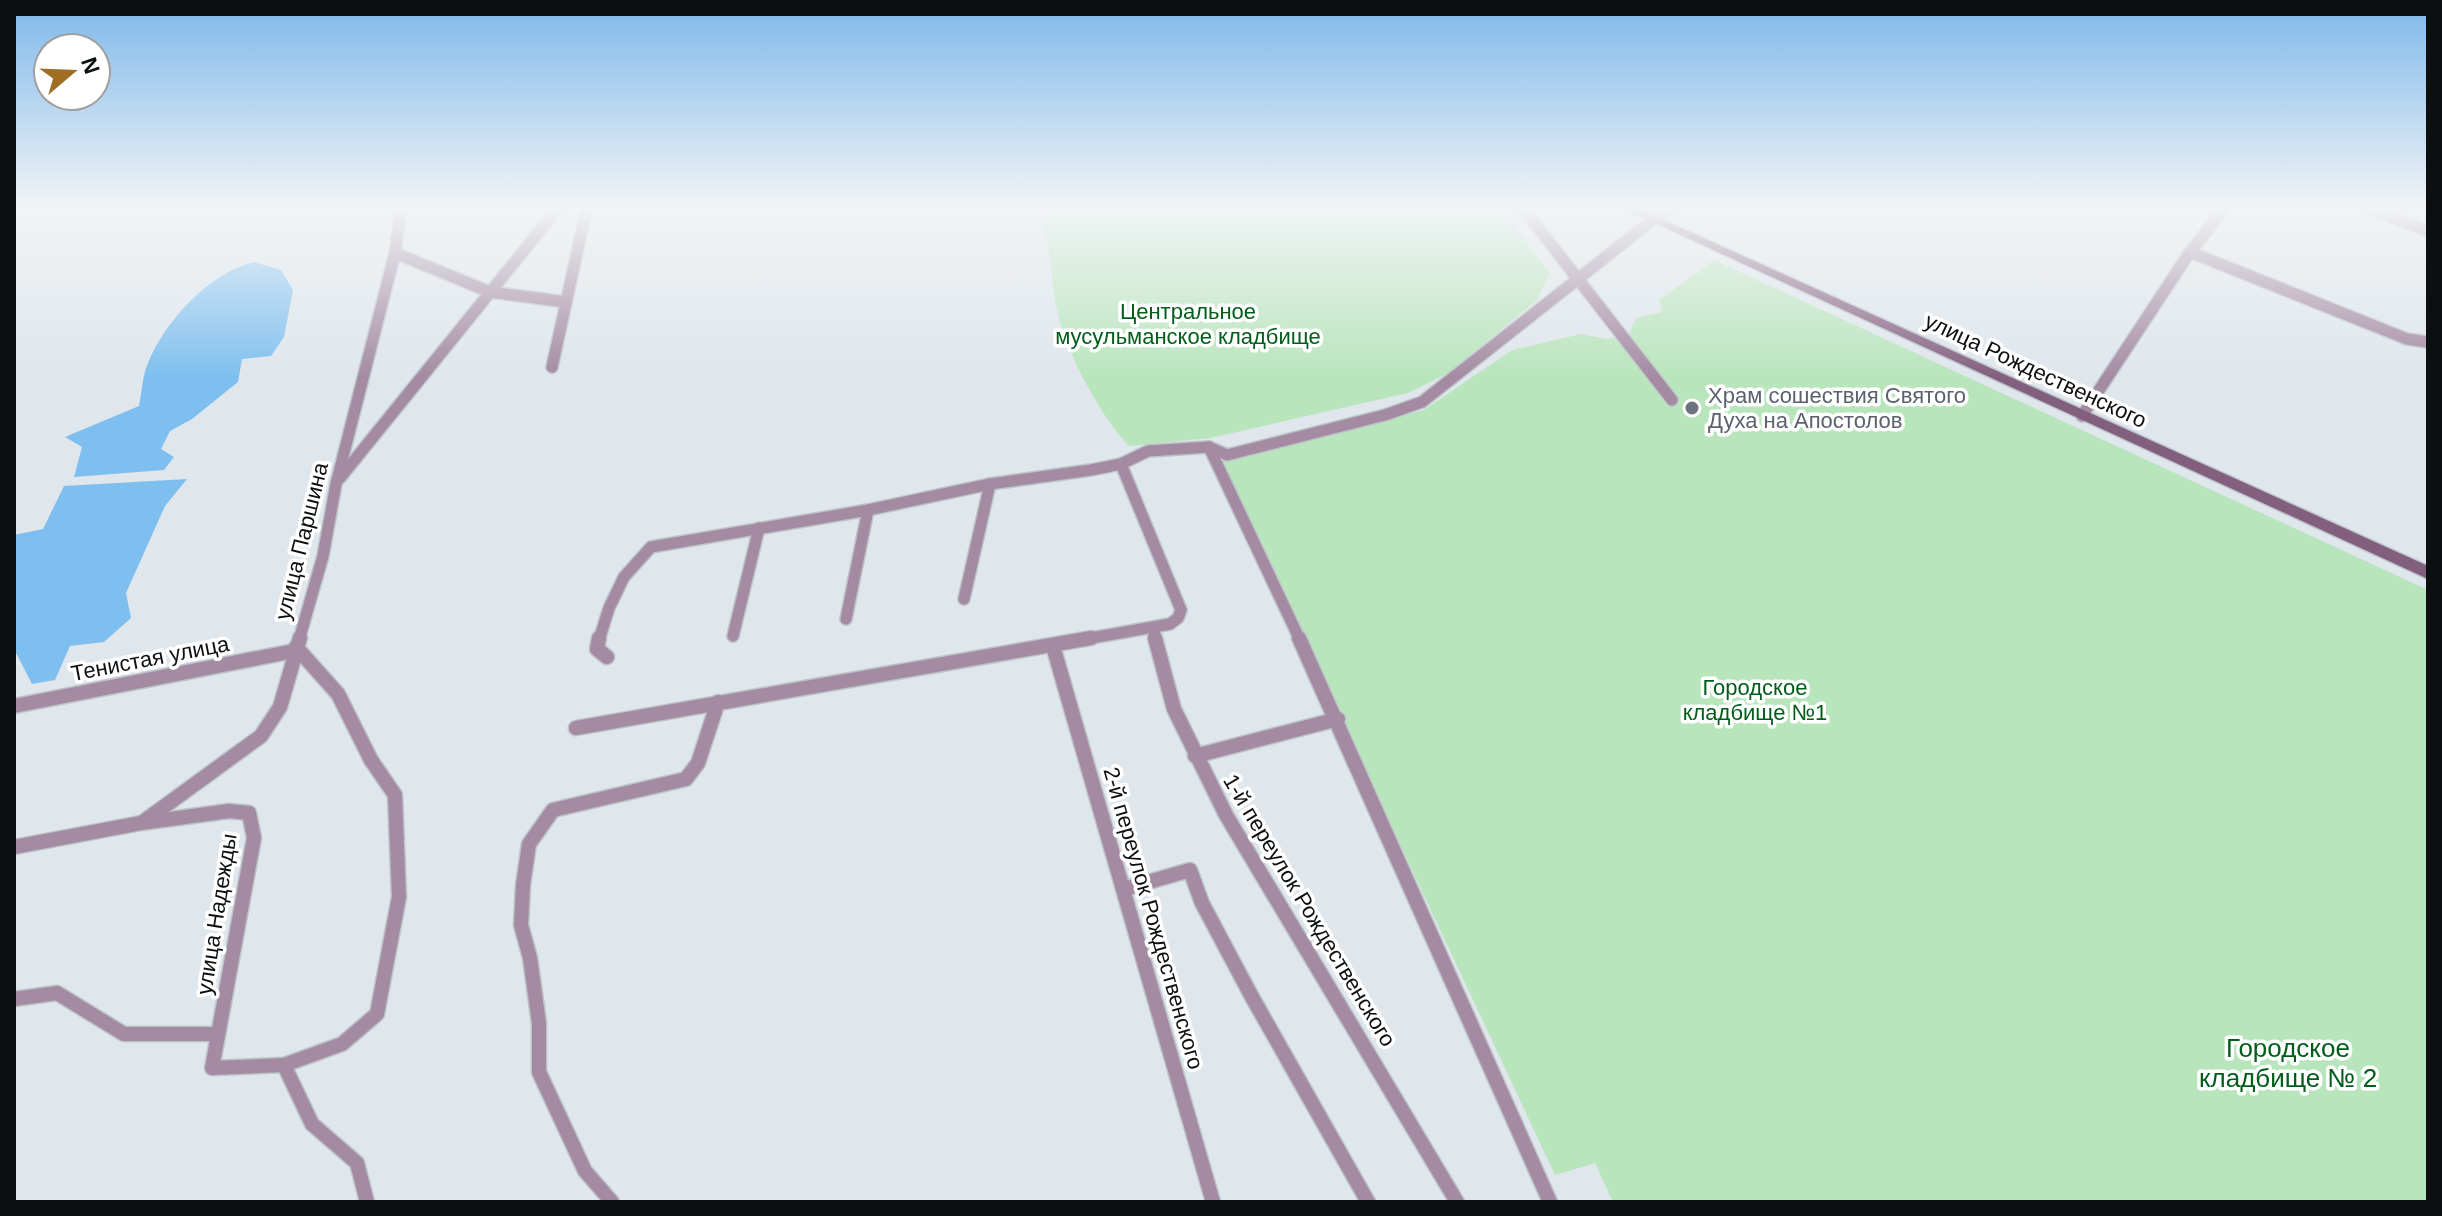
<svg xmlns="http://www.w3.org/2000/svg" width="2442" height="1216" font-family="Arial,sans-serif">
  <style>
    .green { fill: #b9e5bc }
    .water { fill: #7fbfef }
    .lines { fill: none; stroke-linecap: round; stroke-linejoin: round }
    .street-far1-casing { stroke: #bdc4c9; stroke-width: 14 }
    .street-casing { stroke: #bdc4c9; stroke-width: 17 }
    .secondary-casing { stroke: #bdc4c9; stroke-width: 3 }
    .street-far1 { stroke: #a48ba1; stroke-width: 11 }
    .street { stroke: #a48ba1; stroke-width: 14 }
    .secondary { fill: #835f7f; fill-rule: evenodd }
    .worship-dot { fill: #6b7280; stroke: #fff; stroke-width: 3 }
    .labels { text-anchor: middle; stroke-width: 7; stroke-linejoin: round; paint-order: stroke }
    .park-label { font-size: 22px; fill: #025d1b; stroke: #fff }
    .street-label { font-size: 22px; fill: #0c0f10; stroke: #fff }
    .worship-label { font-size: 22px; fill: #5b616d; stroke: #fff; text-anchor: start }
    .near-park-label { font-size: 26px; fill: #025d1b; stroke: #fff }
  </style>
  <rect width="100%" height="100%" fill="#dfe6ec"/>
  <!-- green -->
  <g class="green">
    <path d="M1037,207H1499L1550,273L1537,300L1450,372L1408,393L1210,438L1129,446C1099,414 1067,354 1057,310C1050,277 1051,237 1037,207Z"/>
    <polygon points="1714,260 2428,590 2428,1202 1613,1202 1595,1163 1555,1175 1221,462 1424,410 1512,350 1581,334 1607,339 1629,334 1636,318 1662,312 1659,300"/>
  </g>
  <!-- water -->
  <g class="water">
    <path d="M254,262L281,270L293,290L284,337L271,356L242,359L238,382L192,419L170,431L161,449L174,457L164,470L74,477L82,447L65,437L139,406C142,393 142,376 148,363C165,321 209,273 254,262Z"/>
    <polygon points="187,479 165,506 126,593 131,618 104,642 70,646 55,680 32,684 14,649 14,535 43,529 64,486"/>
  </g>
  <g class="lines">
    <defs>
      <g id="street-far1">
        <polyline points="1522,207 1672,400"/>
        <polyline points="2364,207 2428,231"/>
        <polyline points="2190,252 2407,339 2428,342"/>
        <polyline points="395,253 490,292 566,302"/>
        <polyline points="552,367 587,207"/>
        <polyline points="2082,416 2190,252 2226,207"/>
        <polyline points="1209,447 1300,640"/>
        <polyline points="340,478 559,207"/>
        <polyline points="964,599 990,484"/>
        <polyline points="846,619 868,510"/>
        <polyline points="1153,629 1156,640"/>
        <polyline points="733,636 759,528"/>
        <polyline points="299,640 323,556 336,484 395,253 401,207"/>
        <polyline points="599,640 609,608 624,577 651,547 868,510 990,484 1091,470 1121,464 1148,451 1209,447 1227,455 1385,415 1422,402 1669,207"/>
        <polyline points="1080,640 1170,624 1178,618 1181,610 1121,464"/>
      </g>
      <g id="street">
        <polyline points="599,638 597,649 607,657"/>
        <polyline points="1155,638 1174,709 1226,815 1457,1202"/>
        <polyline points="1299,638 1550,1202"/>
        <polyline points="1053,646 1213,1202"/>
        <polyline points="14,706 294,651"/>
        <polyline points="576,728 1091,638"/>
        <polyline points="1195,756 1338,719"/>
        <polyline points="143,822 261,736 280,707 300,638"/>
        <polyline points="14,847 141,823 229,811 249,813 254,838 212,1068 284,1065 312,1124 357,1163 367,1202"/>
        <polyline points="1124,889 1190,870 1202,903 1252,997 1368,1202"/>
        <polyline points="14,999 57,993 124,1034 218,1034"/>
        <polyline points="284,1065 342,1044 377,1014 399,897 395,795 371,760 338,694 296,647"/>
        <polyline points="612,1202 585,1171 539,1072 539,1023 530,958 521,925 523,885 529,844 553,810 686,779 698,763 718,702"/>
      </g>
      <polygon id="secondary" points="1620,207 1635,207 2428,566 2428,579"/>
    </defs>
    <!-- street-far1 casing -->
    <use href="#street-far1" class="street-far1-casing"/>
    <!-- street casing -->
    <use href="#street" class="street-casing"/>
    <!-- secondary casing -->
    <use href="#secondary" class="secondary-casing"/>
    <!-- street-far1 -->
    <use href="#street-far1" class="street-far1"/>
    <!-- street -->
    <use href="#street" class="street"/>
    <!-- secondary -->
    <use href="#secondary" class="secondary"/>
  </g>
  <!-- sky -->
  <linearGradient id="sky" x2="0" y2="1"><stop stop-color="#7eb8eb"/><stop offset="0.55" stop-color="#f1f4f6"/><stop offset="1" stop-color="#f1f4f6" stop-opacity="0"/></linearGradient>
  <rect width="2442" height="377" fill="url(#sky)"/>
  <!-- markers -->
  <circle class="worship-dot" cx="1692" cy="408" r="8"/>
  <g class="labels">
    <!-- park labels -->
    <g class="park-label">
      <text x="1188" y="319">Центральное<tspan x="1188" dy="25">мусульманское кладбище</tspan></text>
      <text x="1755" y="695">Городское<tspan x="1755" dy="25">кладбище №1</tspan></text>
    </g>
    <!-- street labels -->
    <g class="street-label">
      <text transform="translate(2036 370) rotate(25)" y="8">улица Рождественского</text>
      <text transform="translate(301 541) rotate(-76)" y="8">улица Паршина</text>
      <text transform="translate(150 658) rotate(-11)" y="8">Тенистая улица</text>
      <text transform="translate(1310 910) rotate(59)" y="8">1-й переулок Рождественского</text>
      <text transform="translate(216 914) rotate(-81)" y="8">улица Надежды</text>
      <text transform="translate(1154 918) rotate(74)" y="8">2-й переулок Рождественского</text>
    </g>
    <!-- worship labels -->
    <g class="worship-label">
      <text x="1708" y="403">Храм сошествия Святого<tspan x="1708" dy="25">Духа на Апостолов</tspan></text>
    </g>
    <!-- near-park labels -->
    <g class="near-park-label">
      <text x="2288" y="1057">Городское<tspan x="2288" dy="30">кладбище № 2</tspan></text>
    </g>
  </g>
  <!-- border -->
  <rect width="2442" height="1216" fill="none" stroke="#0c0f10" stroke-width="32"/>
  <!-- north arrow -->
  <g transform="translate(72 72) rotate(71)"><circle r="38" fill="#ffffff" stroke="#9e9f9f" stroke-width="2"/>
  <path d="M0-6L14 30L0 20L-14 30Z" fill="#a06e23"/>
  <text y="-12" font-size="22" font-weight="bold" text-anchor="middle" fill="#0c0f10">N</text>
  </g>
</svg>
